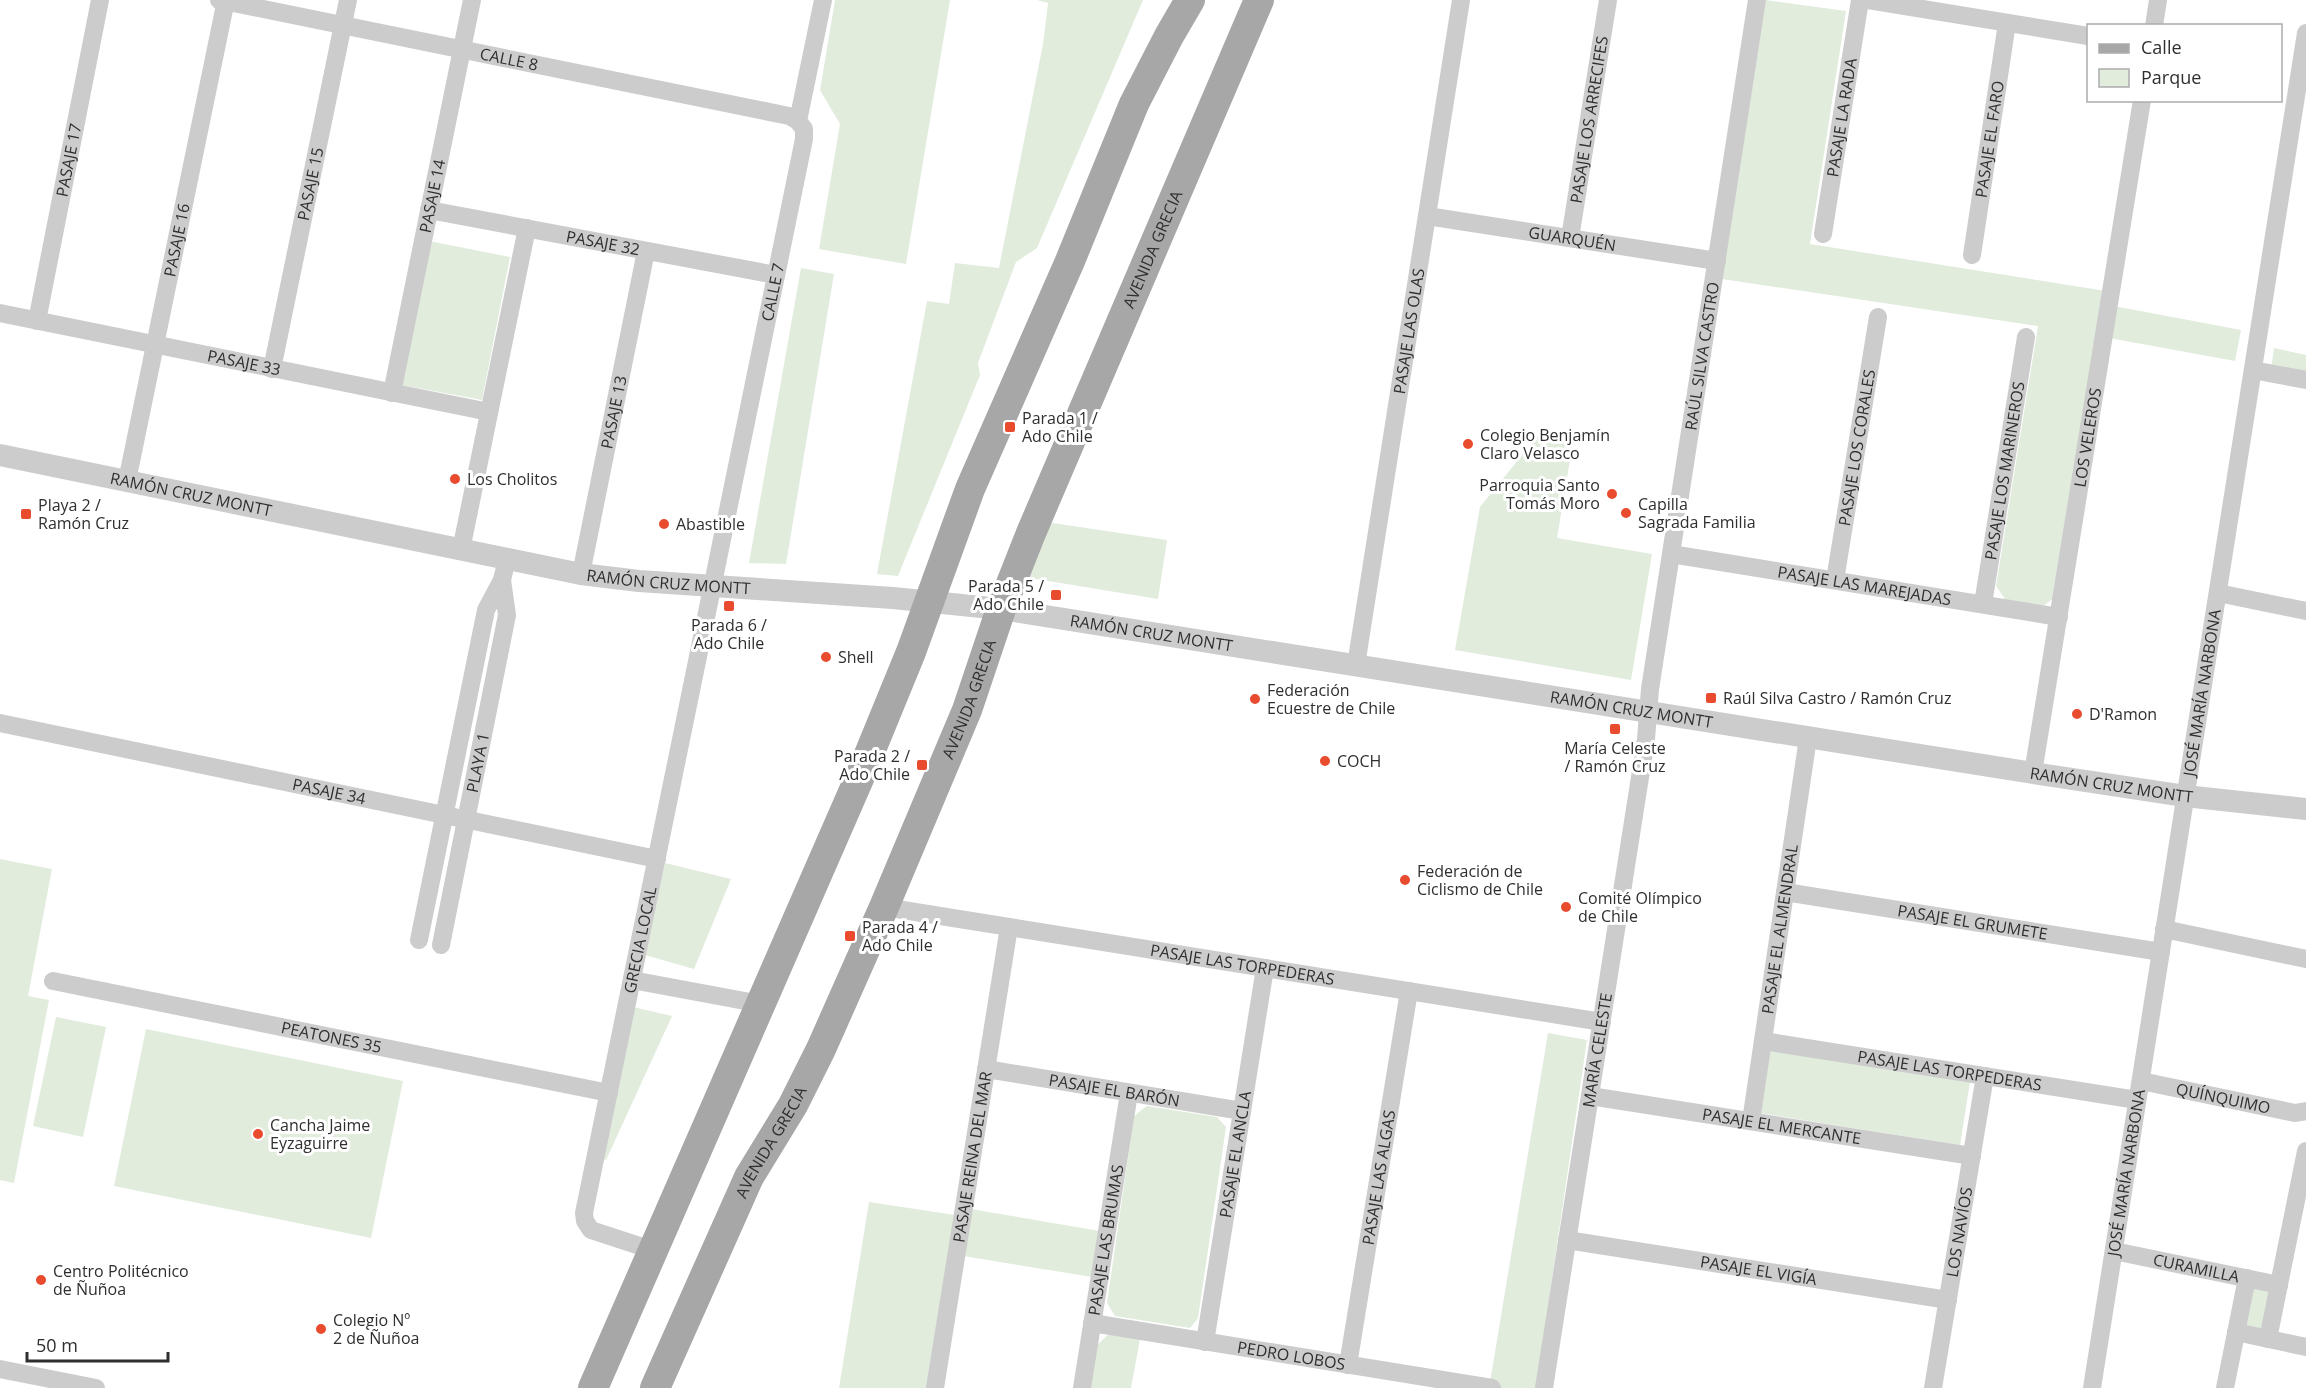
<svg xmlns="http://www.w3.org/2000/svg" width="2306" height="1388" font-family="'Open Sans',sans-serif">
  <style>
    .green { fill: #e1ecdd }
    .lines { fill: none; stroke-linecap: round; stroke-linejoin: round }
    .minor { stroke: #ccc; stroke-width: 18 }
    .tertiary { stroke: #ccc; stroke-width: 22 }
    .primary { stroke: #a7a7a7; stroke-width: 30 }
    .poi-dot { fill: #e94b2e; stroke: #fff; stroke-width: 2 }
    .labels { text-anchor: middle; stroke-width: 6; stroke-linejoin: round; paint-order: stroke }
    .street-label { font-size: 16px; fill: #2f2f2f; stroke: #fff }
    .poi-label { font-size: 16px; fill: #2f2f2f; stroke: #fff; text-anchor: start }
  </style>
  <rect width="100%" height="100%" fill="#fff"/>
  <!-- green -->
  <g class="green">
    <polygon points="835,0 950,0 906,264 819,249 840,124 820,90"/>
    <polygon points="1037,0 1143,0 1037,248 1016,262 978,363 980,375 898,576 877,574 927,301 949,304 955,263 999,268 1043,44 1048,3"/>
    <polygon points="1766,0 1846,11 1810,244 2106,291 2114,306 2241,330 2235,361 2098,336 2054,598 2042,607 2007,602 1996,586 2038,326 1722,279"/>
    <polygon points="429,241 510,257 482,400 402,385"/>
    <polygon points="801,268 834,274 786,564 749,563"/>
    <polygon points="2274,348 2306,355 2306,375 2271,369"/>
    <polygon points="1540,433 1574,436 1557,538 1652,554 1631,680 1455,650 1480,507"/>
    <polygon points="1046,522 1167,540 1158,599 1024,577"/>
    <polygon points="0,859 52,869 28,996 49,1000 14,1183 0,1180"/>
    <polygon points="665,863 731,879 694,969 645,955"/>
    <polygon points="633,1007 672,1016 606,1160 598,1157"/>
    <polygon points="56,1017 106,1027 83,1137 33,1126"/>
    <polygon points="146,1029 403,1081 371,1238 114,1186"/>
    <polygon points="1548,1033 1587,1040 1536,1388 1489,1388"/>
    <polygon points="1769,1050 1970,1082 1960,1145 1759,1113"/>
    <polygon points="1147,1106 1217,1117 1226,1127 1198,1318 1190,1328 1115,1316 1107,1303 1134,1116"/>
    <polygon points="869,1202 955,1215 927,1388 839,1388"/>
    <polygon points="971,1209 1100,1231 1092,1277 963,1256"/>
    <polygon points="2250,1287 2270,1291 2262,1331 2243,1328"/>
    <polygon points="1110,1333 1140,1339 1131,1388 1089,1388 1096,1346"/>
  </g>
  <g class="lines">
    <!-- minor -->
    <g class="minor">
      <path id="s1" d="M219,0L789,116L798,121"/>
      <polyline points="1868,0 2088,36"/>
      <polyline points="2154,26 2158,0"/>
      <path id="s2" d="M429,210L776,275"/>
      <path id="s3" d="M1427,216L1717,261"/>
      <path id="s4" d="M1823,234L1860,0"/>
      <path id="s5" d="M1570,238L1608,0"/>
      <path id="s6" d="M1972,255L2007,23"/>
      <path id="s7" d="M0,313L489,412"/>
      <path id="s8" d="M37,321L100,0"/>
      <path id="s9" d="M272,369L348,0"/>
      <polyline points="2253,370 2306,380"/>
      <path id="s10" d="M392,393L472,0"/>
      <path id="s11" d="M127,481L226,0"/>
      <polyline points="461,550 527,228"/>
      <path id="s12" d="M1671,554L2059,617"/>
      <path id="s13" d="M581,574L646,251"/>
      <path id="s14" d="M1835,580L1878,317"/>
      <polyline points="2218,593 2306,611"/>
      <path id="s15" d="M1983,604L2026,337"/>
      <path id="s16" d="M1356,665L1461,0"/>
      <path id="s17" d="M0,723L657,859"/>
      <path id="s18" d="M2033,773L2142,100"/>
      <path id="s19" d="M1785,892L2161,952"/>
      <path id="s20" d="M884,907L1602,1022"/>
      <polyline points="2164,929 2306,959"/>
      <polyline points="419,940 486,610 502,580 507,559"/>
      <path id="s21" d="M441,945L507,615L502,580"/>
      <polyline points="632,980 761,1004"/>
      <path id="s22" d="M53,981L609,1093"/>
      <path id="s23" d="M1763,1041L2137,1100"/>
      <path id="s24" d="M986,1069L1242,1111"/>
      <path id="s25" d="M2141,1081L2295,1113L2306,1111"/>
      <path id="s26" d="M1590,1096L1972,1156"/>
      <path id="s27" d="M1751,1121L1808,738"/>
      <path id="s28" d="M1567,1240L1948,1300"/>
      <path id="s29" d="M652,1250L591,1230L585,1221L584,1213L804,139V129L798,121L823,0"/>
      <path id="s30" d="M2114,1251L2279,1285"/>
      <path id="s31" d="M1092,1323L1492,1388"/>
      <polyline points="2236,1332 2306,1347"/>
      <polyline points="2268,1339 2306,1151"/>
      <path id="s32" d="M1205,1342L1265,968"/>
      <path id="s33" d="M1348,1365L1409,991"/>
      <polyline points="0,1369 96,1388"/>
      <path id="s34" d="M935,1388L1009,927"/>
      <path id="s35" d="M1082,1388L1129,1093"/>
      <path id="s36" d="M1544,1388L1646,739L1650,689L1757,0"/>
      <path id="s37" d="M1933,1388L1985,1076"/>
      <path id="s38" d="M2092,1388L2306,33"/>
      <polyline points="2225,1388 2247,1278"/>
    </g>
    <!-- tertiary -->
    <path class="tertiary" id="s39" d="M0,455L581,574L639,581L893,598L1001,609L2033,773L2185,796L2306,809"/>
    <!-- primary -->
    <g class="primary">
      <polyline points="593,1388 861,774 911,652 970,489 1070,261 1134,104 1169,36 1190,0"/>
      <path id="s40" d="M655,1388L749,1177L793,1105L821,1049L884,907L967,710L1001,609L1031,533L1259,0"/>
    </g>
  </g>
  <!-- markers -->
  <g class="poi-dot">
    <rect x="1004" y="421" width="12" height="12" rx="3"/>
    <circle cx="1468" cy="444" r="6"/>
    <circle cx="455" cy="479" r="6"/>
    <circle cx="1612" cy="494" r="6"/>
    <circle cx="1626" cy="513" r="6"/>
    <rect x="20" y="508" width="12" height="12" rx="3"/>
    <circle cx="664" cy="524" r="6"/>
    <rect x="1050" y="589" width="12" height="12" rx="3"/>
    <rect x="723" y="600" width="12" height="12" rx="3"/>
    <circle cx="826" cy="657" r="6"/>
    <rect x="1705" y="692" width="12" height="12" rx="3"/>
    <circle cx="1255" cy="699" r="6"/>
    <circle cx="2077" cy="714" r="6"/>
    <rect x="1609" y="723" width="12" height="12" rx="3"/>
    <circle cx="1325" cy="761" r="6"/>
    <rect x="916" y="759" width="12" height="12" rx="3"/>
    <circle cx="1405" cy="880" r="6"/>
    <circle cx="1566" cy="907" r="6"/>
    <rect x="844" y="930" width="12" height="12" rx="3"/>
    <circle cx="258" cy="1134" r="6"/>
    <circle cx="41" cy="1280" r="6"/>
    <circle cx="321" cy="1329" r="6"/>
  </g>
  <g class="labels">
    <!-- street labels -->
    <g class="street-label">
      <text dy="6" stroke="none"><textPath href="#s1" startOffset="296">CALLE 8</textPath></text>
      <text dy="6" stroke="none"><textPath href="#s4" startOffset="118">PASAJE LA RADA</textPath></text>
      <text dy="6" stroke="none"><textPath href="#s5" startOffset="120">PASAJE LOS ARRECIFES</textPath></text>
      <text dy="6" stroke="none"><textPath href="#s6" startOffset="117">PASAJE EL FARO</textPath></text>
      <text dy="6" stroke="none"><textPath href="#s8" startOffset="164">PASAJE 17</textPath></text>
      <text dy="6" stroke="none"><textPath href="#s9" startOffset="189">PASAJE 15</textPath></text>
      <text dy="6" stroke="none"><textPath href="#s10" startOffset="201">PASAJE 14</textPath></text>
      <text dy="6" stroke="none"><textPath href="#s3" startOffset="147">GUARQUÉN</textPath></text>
      <text dy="6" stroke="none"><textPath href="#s11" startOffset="246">PASAJE 16</textPath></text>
      <text dy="6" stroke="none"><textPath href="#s2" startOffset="177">PASAJE 32</textPath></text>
      <text dy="6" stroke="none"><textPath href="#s40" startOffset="1244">AVENIDA GRECIA</textPath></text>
      <text dy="6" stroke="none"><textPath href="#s29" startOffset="1023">CALLE 7</textPath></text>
      <text dy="6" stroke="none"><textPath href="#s16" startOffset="338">PASAJE LAS OLAS</textPath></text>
      <text dy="6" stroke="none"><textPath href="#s36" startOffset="1044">RAÚL SILVA CASTRO</textPath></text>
      <text dy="6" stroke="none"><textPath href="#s7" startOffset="249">PASAJE 33</textPath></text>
      <text dy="6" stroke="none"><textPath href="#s13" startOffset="165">PASAJE 13</textPath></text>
      <text dy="6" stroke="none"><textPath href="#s18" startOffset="340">LOS VELEROS</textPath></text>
      <text dy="6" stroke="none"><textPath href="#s14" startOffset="134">PASAJE LOS CORALES</textPath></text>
      <text dy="6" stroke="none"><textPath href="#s15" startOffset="135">PASAJE LOS MARINEROS</textPath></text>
      <text dy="6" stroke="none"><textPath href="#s39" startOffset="195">RAMÓN CRUZ MONTT</textPath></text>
      <text dy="6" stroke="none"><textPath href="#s39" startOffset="681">RAMÓN CRUZ MONTT</textPath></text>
      <text dy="6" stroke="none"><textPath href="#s12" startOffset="196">PASAJE LAS MAREJADAS</textPath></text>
      <text dy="6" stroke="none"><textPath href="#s39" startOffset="1167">RAMÓN CRUZ MONTT</textPath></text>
      <text dy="6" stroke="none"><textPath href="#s38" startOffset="704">JOSÉ MARÍA NARBONA</textPath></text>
      <text dy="6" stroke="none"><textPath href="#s40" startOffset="758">AVENIDA GRECIA</textPath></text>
      <text dy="6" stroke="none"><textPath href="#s39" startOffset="1653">RAMÓN CRUZ MONTT</textPath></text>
      <text dy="6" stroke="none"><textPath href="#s21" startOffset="186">PLAYA 1</textPath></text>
      <text dy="6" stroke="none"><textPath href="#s39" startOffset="2139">RAMÓN CRUZ MONTT</textPath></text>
      <text dy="6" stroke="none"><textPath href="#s17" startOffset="336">PASAJE 34</textPath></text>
      <text dy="6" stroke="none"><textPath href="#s19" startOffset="190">PASAJE EL GRUMETE</textPath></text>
      <text dy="6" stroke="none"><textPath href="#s27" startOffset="194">PASAJE EL ALMENDRAL</textPath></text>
      <text dy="6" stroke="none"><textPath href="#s29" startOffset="362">GRECIA LOCAL</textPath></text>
      <text dy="6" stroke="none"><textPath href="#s20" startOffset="363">PASAJE LAS TORPEDERAS</textPath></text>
      <text dy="6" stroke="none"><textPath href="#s22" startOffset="284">PEATONES 35</textPath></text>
      <text dy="6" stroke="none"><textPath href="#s36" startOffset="342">MARÍA CELESTE</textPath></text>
      <text dy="6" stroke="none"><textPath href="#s23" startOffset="189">PASAJE LAS TORPEDERAS</textPath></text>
      <text dy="6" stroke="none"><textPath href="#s24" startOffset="130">PASAJE EL BARÓN</textPath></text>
      <text dy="6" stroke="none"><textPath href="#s25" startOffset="84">QUÍNQUIMO</textPath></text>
      <text dy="6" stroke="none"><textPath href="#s26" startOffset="194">PASAJE EL MERCANTE</textPath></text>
      <text dy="6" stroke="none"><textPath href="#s40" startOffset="272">AVENIDA GRECIA</textPath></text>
      <text dy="6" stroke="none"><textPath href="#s32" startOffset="190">PASAJE EL ANCLA</textPath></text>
      <text dy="6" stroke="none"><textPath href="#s34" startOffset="234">PASAJE REINA DEL MAR</textPath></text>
      <text dy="6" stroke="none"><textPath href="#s38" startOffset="218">JOSÉ MARÍA NARBONA</textPath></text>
      <text dy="6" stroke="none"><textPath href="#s33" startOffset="190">PASAJE LAS ALGAS</textPath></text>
      <text dy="6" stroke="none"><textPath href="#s37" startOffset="158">LOS NAVÍOS</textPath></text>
      <text dy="6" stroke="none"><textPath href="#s35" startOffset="150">PASAJE LAS BRUMAS</textPath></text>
      <text dy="6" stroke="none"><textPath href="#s30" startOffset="84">CURAMILLA</textPath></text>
      <text dy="6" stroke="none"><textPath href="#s28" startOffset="194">PASAJE EL VIGÍA</textPath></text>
      <text dy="6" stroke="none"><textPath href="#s31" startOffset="202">PEDRO LOBOS</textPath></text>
    </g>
    <!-- poi labels -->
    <g class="poi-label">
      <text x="1022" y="424">Parada 1 /<tspan x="1022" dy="18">Ado Chile</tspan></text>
      <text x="1480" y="441">Colegio Benjamín<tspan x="1480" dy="18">Claro Velasco</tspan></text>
      <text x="467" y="485">Los Cholitos</text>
      <text x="1600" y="491" text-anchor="end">Parroquia Santo<tspan x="1600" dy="18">Tomás Moro</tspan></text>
      <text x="1638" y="510">Capilla<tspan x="1638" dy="18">Sagrada Familia</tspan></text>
      <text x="38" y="511">Playa 2 /<tspan x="38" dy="18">Ramón Cruz</tspan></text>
      <text x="676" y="530">Abastible</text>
      <text x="1044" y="592" text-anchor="end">Parada 5 /<tspan x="1044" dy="18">Ado Chile</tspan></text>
      <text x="729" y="631" text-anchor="middle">Parada 6 /<tspan x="729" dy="18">Ado Chile</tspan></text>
      <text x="838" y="663">Shell</text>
      <text x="1267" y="696">Federación<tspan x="1267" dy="18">Ecuestre de Chile</tspan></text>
      <text x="1723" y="704">Raúl Silva Castro / Ramón Cruz</text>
      <text x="2089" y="720">D'Ramon</text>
      <text x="1615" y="754" text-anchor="middle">María Celeste<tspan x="1615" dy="18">/ Ramón Cruz</tspan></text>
      <text x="910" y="762" text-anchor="end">Parada 2 /<tspan x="910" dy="18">Ado Chile</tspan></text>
      <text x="1337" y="767">COCH</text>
      <text x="1417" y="877">Federación de<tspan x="1417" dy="18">Ciclismo de Chile</tspan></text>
      <text x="1578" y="904">Comité Olímpico<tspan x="1578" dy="18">de Chile</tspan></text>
      <text x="862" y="933">Parada 4 /<tspan x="862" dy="18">Ado Chile</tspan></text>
      <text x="270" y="1131">Cancha Jaime<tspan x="270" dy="18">Eyzaguirre</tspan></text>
      <text x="53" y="1277">Centro Politécnico<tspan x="53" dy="18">de Ñuñoa</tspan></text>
      <text x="333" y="1326">Colegio Nº<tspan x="333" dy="18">2 de Ñuñoa</tspan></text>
    </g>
  </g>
  <!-- legend -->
  <rect x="2087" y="24" width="195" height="78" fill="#ffffff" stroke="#acacac" stroke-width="1.5"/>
  <rect x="2099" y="44" width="30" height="9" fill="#a7a7a7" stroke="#acacac" stroke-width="1.5"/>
  <text x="2141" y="54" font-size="18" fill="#2f2f2f">Calle</text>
  <rect x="2099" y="69" width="30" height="18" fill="#e1ecdd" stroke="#acacac" stroke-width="1.5"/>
  <text x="2141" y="84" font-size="18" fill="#2f2f2f">Parque</text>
  <!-- scale -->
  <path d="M27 1352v9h141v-9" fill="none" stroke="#2f2f2f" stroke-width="3"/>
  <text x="36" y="1352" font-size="18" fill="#2f2f2f" stroke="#ffffff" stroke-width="4.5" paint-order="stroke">50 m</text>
</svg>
